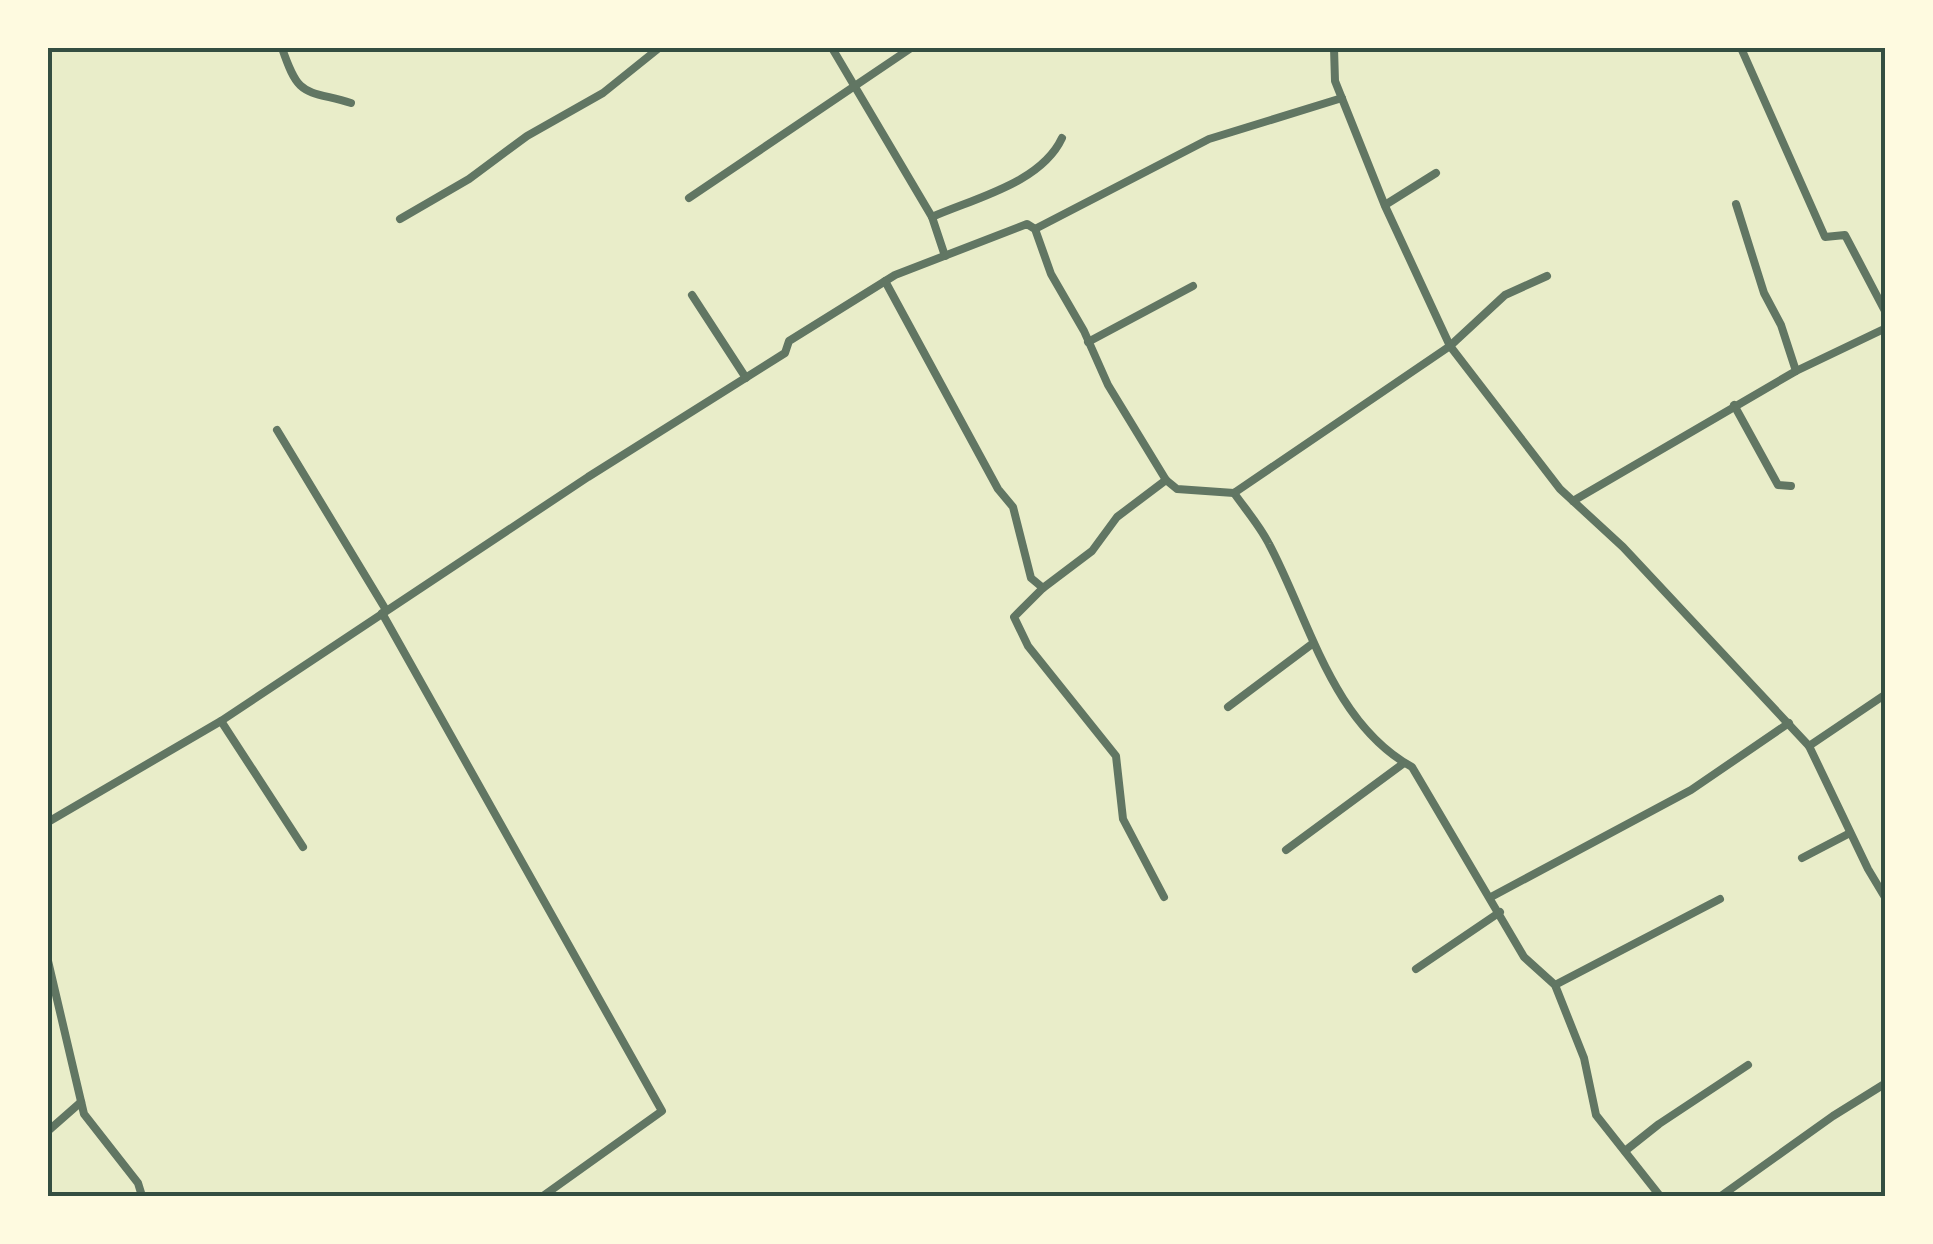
<svg xmlns="http://www.w3.org/2000/svg" width="1933" height="1244" font-family="'Archivo Narrow',sans-serif">
  <style>
    .lines { fill: none; stroke-linecap: round; stroke-linejoin: round }
    .minor { stroke: #617663; stroke-width: 8 }
    .neatline { fill: none; stroke: #344e41; stroke-width: 4 }
  </style>
  <rect width="100%" height="100%" fill="#e9edc9"/>
  <g class="lines">
    <!-- minor -->
    <g class="minor">
      <path d="M282,48C299,98 303,89 351,103"/>
      <path d="M832,48L932,217C975,198 1041,183 1062,138"/>
      <polyline points="1334,48 1335,81 1385,206 1450,346 1560,489 1623,547 1809,746"/>
      <polyline points="1741,48 1825,237 1845,235 1886,313"/>
      <polyline points="689,198 911,48"/>
      <polyline points="1385,205 1436,173"/>
      <polyline points="932,217 945,256"/>
      <polyline points="400,219 469,179 527,136 603,93 659,48"/>
      <polyline points="1035,229 1209,139 1342,98"/>
      <polyline points="885,281 998,489 1013,507 1031,578 1043,588 1092,551 1117,517 1166,480"/>
      <polyline points="692,295 746,378"/>
      <polyline points="1088,342 1193,286"/>
      <polyline points="1796,371 1886,328"/>
      <polyline points="1734,405 1778,485 1791,486"/>
      <polyline points="277,430 386,610"/>
      <path d="M1234,493C1246,510 1260,526 1269,544C1309,619 1332,723 1412,767L1524,957L1555,985L1584,1058L1596,1115L1660,1196"/>
      <polyline points="1573,501 1796,371 1781,325 1764,293 1736,204"/>
      <polyline points="1043,588 1014,617 1028,646 1116,756 1123,819 1164,897"/>
      <polyline points="382,613 662,1111 543,1196"/>
      <polyline points="1886,694 1809,746 1868,869 1886,899"/>
      <polyline points="1228,707 1312,644"/>
      <polyline points="221,721 303,847"/>
      <polyline points="48,822 221,721 588,477 785,353 789,341 895,275 1027,224 1035,229 1051,274 1084,331 1108,385 1166,480 1177,489 1234,493 1450,346 1505,295 1547,276"/>
      <polyline points="1286,850 1404,763"/>
      <polyline points="1802,858 1850,833"/>
      <polyline points="1491,897 1691,790 1789,723"/>
      <polyline points="48,961 84,1114 138,1183 142,1196"/>
      <polyline points="1416,969 1500,912"/>
      <polyline points="1555,985 1720,899"/>
      <polyline points="48,1131 81,1102"/>
      <polyline points="1625,1151 1659,1124 1748,1065"/>
      <polyline points="1721,1196 1833,1116 1886,1083"/>
    </g>
  </g>
  <!-- border -->
  <rect width="1933" height="1244" fill="none" stroke="#fefae0" stroke-width="100"/>
  <rect x="50" y="50" width="1833" height="1144" class="neatline"/>
</svg>
